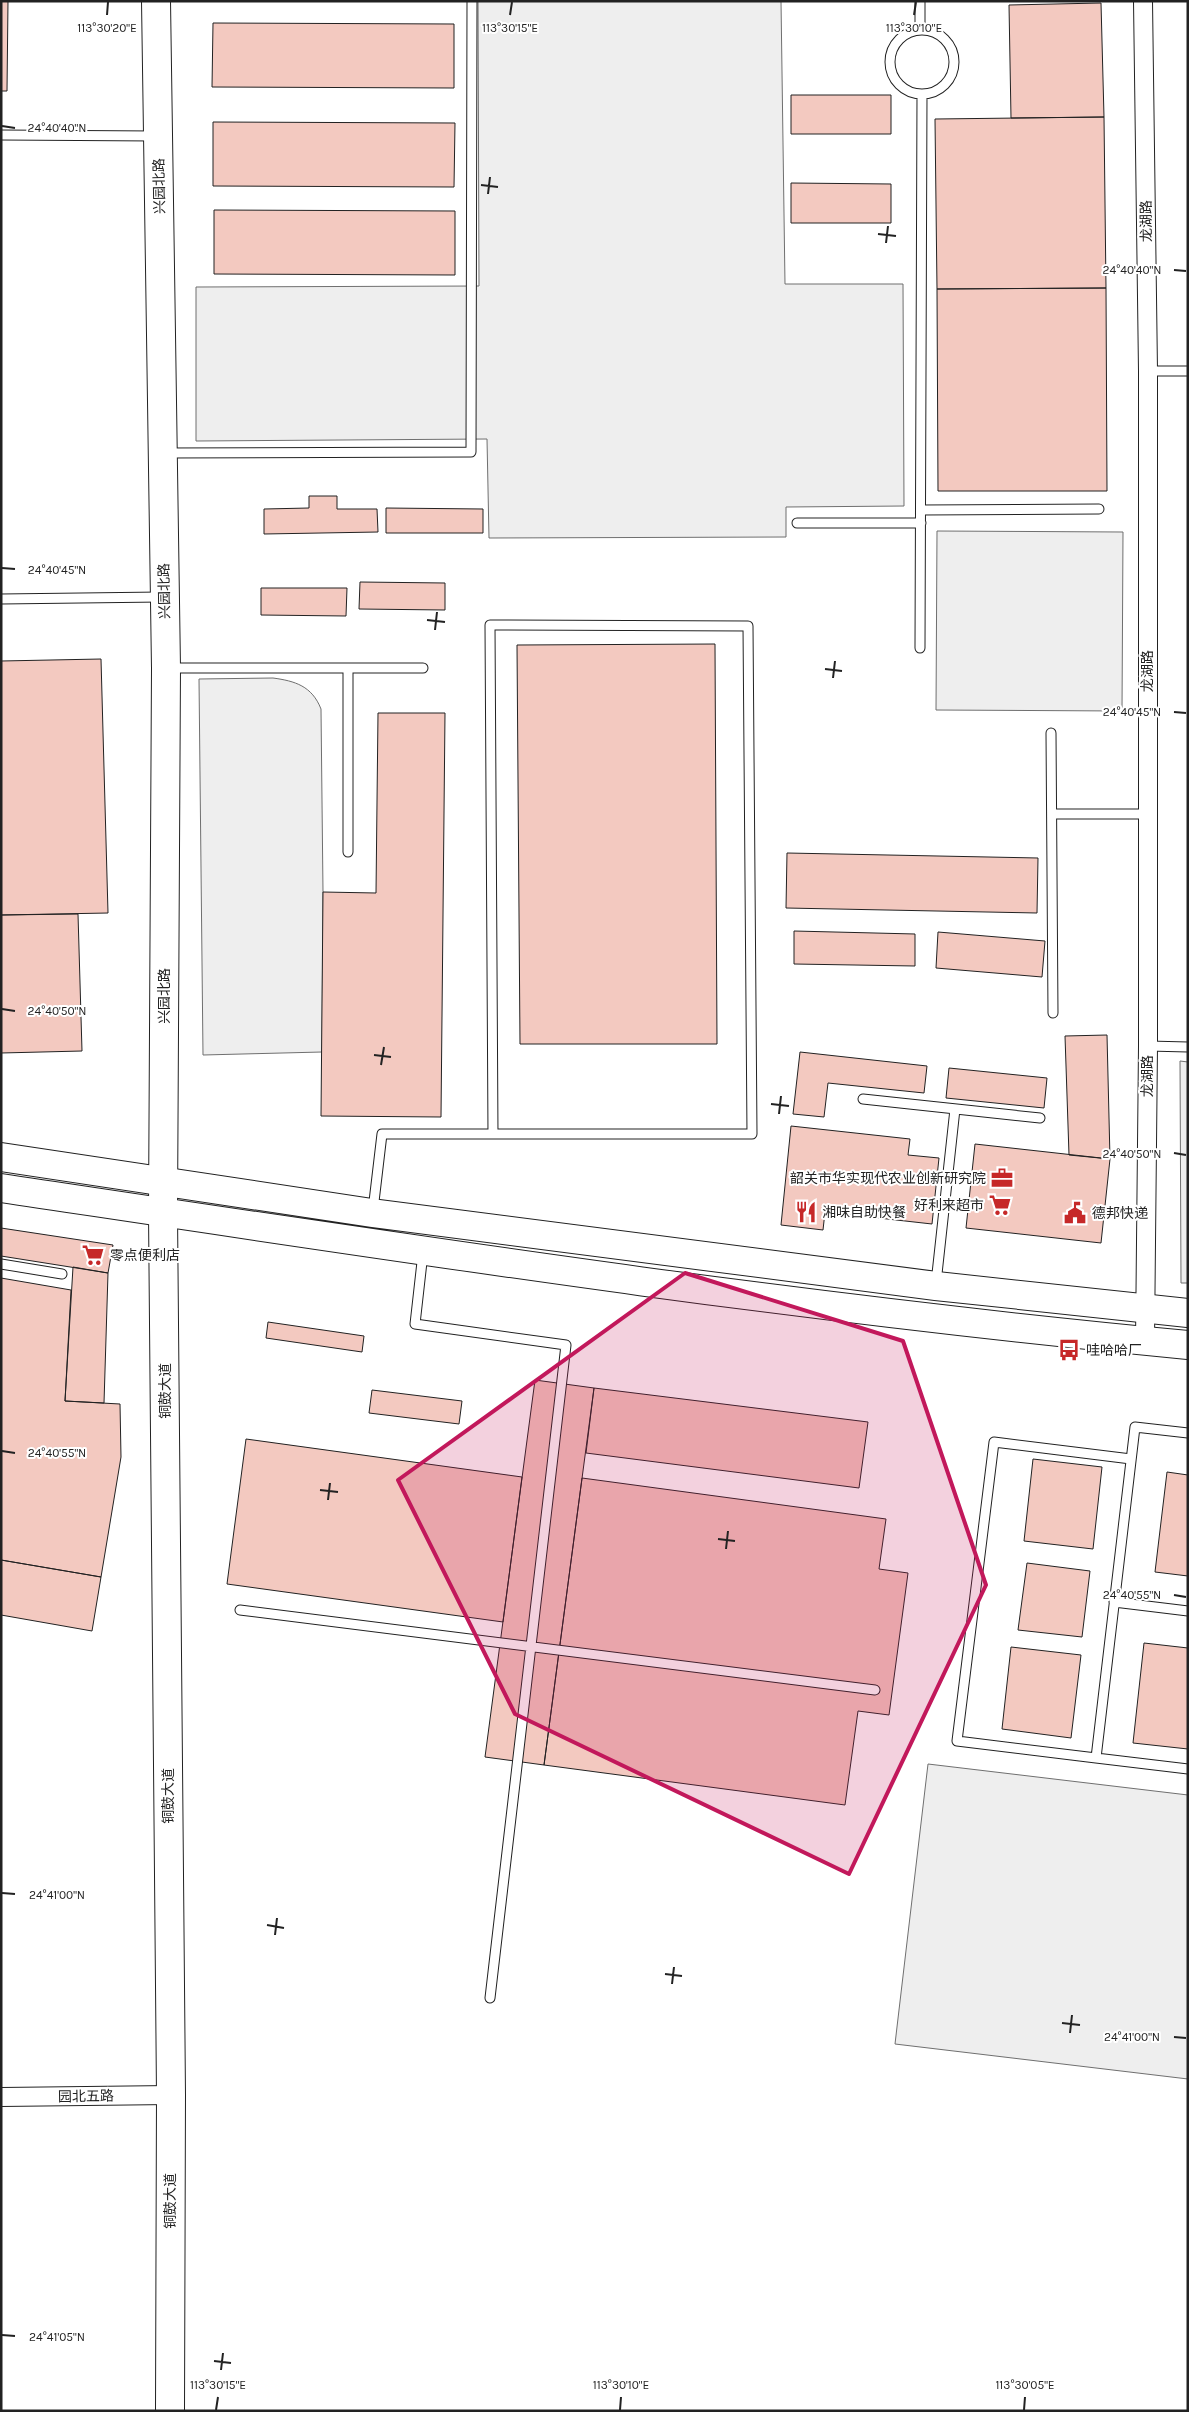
<svg xmlns="http://www.w3.org/2000/svg" width="1189" height="2412" font-family="Karla,'Noto Sans SC',sans-serif">
<style>
.green{fill:#eee;stroke:#6f6f6f}
.building{fill:#f3c9c0;stroke:#222}
.lines{fill:none;stroke-linecap:round;stroke-linejoin:round}
.lane-casing{stroke:#222;stroke-width:11}
.street-casing{stroke:#222;stroke-width:20}
.primary-casing{stroke:#222;stroke-width:30}
.highway-casing{stroke:#222;stroke-width:30}
.lane{stroke:#fff;stroke-width:9}
.street{stroke:#fff;stroke-width:18}
.primary{stroke:#fff;stroke-width:28}
.highway{stroke:#fff;stroke-width:28}
.marked{fill:#c2185b;fill-opacity:0.2;stroke:#c2185b;stroke-width:4;stroke-linejoin:round}
.ticks{fill:none;stroke:#222;stroke-width:2}
.labels{text-anchor:middle;stroke-width:4;stroke-linejoin:round;paint-order:stroke}
.street-label{font-size:14px;fill:#222;stroke:#fff}
.poi-label{font-size:14px;fill:#222;stroke:#fff;text-anchor:start}
.ticks-label{font-size:12px;text-anchor:middle;fill:#222;stroke:#fff;stroke-width:4;stroke-linejoin:round;paint-order:stroke}
</style>
<rect width="100%" height="100%" fill="#fff"/>
<path class="green" d="M478 1H781L785 284H903L904 506 786 507V537L489 538 487 439 196 441V287L479 286Z
M937 531 1123 532 1122 711 936 710Z
M273 678C295 681 312 686 321 709L323 892 322 1052 203 1055 199 679Z
M1180 1061 1188 1062V1283H1181Z
M928 1764 1188 1795V2079L895 2044Z"/>
<path class="building" d="M1 1H8L7 91H1Z
M1101 3 1104 117 1011 118 1009 5Z
M213 23 454 24V88L212 87Z
M791 95H891V134H791Z
M1104 117 1106 288 937 289 935 119Z
M213 122 455 123 454 187 213 186Z
M791 183 891 184V223H791Z
M214 210 455 211V275L214 274Z
M1106 288 1107 491H938L937 289Z
M309 496H337V509H377L378 532 264 534V509L309 508Z
M386 508 483 509V533H386Z
M360 582 445 583V610L359 609Z
M261 588H347L346 616 261 615Z
M715 644 717 1044H520L517 645Z
M101 659 108 913 1 915V661Z
M378 713H445L441 1117 321 1116 323 892 376 893Z
M787 853 1038 858 1037 913 786 908Z
M78 914 82 1051 1 1053V915Z
M794 931 915 934V966L794 964Z
M938 932 1045 941 1042 977 936 968Z
M1107 1035 1110 1159 1069 1155 1065 1036Z
M800 1052 927 1066 924 1093 828 1083 824 1117 793 1114Z
M949 1068 1047 1078 1044 1108 946 1098Z
M791 1126 910 1139 908 1155 939 1158 932 1224 825 1212 823 1230 781 1225Z
M975 1144 1110 1159 1101 1243 966 1228Z
M1 1228 113 1245 108 1273 1 1256Z
M73 1267 108 1273 104 1403 65 1401Z
M1 1278 71 1290 65 1401 120 1404 121 1457 101 1577 1 1560Z
M268 1322 364 1336 362 1352 266 1338Z
M535 1380 594 1388 544 1765 485 1757Z
M594 1388 868 1422 859 1488 586 1453Z
M372 1390 462 1401 459 1424 369 1413Z
M246 1439 522 1477 503 1622 227 1584Z
M1033 1459 1102 1467 1093 1549 1024 1541Z
M1167 1472 1188 1475V1576L1155 1572Z
M582 1478 886 1519 879 1569 908 1573 889 1715 858 1711 845 1805 544 1765Z
M1 1560 101 1577 92 1631 1 1615Z
M1027 1563 1090 1571 1082 1637 1018 1630Z
M1144 1643 1188 1648V1749L1133 1743Z
M1011 1647 1081 1655 1071 1738 1002 1729Z"/>
<g class="lines">
<g class="lane-casing">
<path id="lane" d="M920 30V1
M890 62a32 32 0 1 1 64 0a32 32 0 1 1-64 0Z
M1 135 155 136
M1148 371H1188
M165 453 471 452 472 1
M921 510 1099 509
M797 523H921
M1 599 161 597
M920 648 922 94
M168 668H423
M348 668V852
M1051 733 1053 1013
M1052 814H1147
M1148 1046 1188 1047
M863 1099 1040 1118
M373 1210 382 1134H752L748 626 490 625 493 1134
M423 1253 415 1324 566 1345 490 1998
M1 1264 62 1274
M936 1283 955 1109
M1188 1433 1135 1427 1096 1758 1188 1769
M1114 1602 1188 1611
M240 1610 875 1690
M1096 1758 957 1741 994 1442 1131 1459"/>
</g>
<g class="street-casing">
<path id="street" d="M1143 1 1148 371V1046L1145 1341
M1 2097 171 2095"/>
</g>
<g class="primary-casing">
<path id="primary" d="M156 1 166 668 163 1213 171 2095 170 2411"/>
</g>
<g class="highway-casing">
<path id="highway" d="M1 1157 372 1213 936 1286 1188 1313
M1 1188C396 1247 790 1308 1188 1345"/>
</g>
<use href="#lane" class="lane"/>
<use href="#street" class="street"/>
<use href="#primary" class="primary"/>
<use href="#highway" class="highway"/>
</g>
<path class="marked" d="M685 1273 903 1341 986 1585 849 1874 515 1714 398 1480Z"/>
<path class="ticks" d="M107 15 108 2M510 15 512 2M914 15 916 2M2 126 15 128M481 185 498 187M488 194 490 177M878 234 896 236M886 243 888 226M1174 270 1186 271M2 568 15 569M427 620 445 622M435 630 437 612M825 669 842 671M833 678 835 661M1174 712 1186 713M2 1009 15 1011M374 1055 391 1057M381 1065 384 1047M771 1104 789 1106M779 1114 781 1096M1174 1153 1186 1155M2 1451 15 1453M320 1490 338 1492M328 1500 330 1483M718 1539 735 1541M726 1549 728 1531M1174 1595 1186 1597M2 1893 15 1894M267 1925 284 1928M275 1935 277 1918M665 1974 682 1976M672 1984 674 1967M1062 2023 1080 2025M1070 2033 1072 2015M1174 2037 1186 2038M2 2335 15 2336M214 2361 231 2363M221 2370 223 2353M216 2410 218 2397M620 2410 621 2397M1024 2410 1025 2397"/>
<defs>
<g id="office-bare" transform="scale(1.725)"><path d="M-6-3h4V-5.5h4V-3h4V5H-6ZM-1-4.5V-3h2v-1.5ZM-6 0V1H6V0Z" fill="#c62828" stroke="#fff" stroke-width="2.5" paint-order="stroke"/></g>
<g id="supermarket-bare" transform="scale(1.725)"><path d="M-6-5.5h2.5l.6 2H6L4.5 2H-2.5L-4.4-4H-6ZM-1.5 3.2a1.3 1.3 0 1 0 .1 0ZM3 3.2a1.3 1.3 0 1 0 .1 0Z" fill="#c62828" stroke="#fff" stroke-width="2.5" paint-order="stroke"/></g>
<g id="restaurant-bare" transform="scale(1.725)"><path d="M-5-6h1v4h1v-4h1v4h1v-4h1v5L-1.5 .5V6h-2V.5L-5-1ZM5-6V6H3V1.5H1.5Q1.5-4 5-6Z" fill="#c62828" stroke="#fff" stroke-width="2.5" paint-order="stroke"/></g>
<g id="civic-bare" transform="scale(1.725)"><path d="M-.6-6.5H3V-4.5H.6V-3L4-1V1h2V6H-6V1h2V-1L-.6-3ZM-1.2 2.5V6h2.4V2.5Z" fill="#c62828" stroke="#fff" stroke-width="2.5" paint-order="stroke"/></g>
<g id="bus-bare" transform="scale(1.725)"><path d="M-5-6H5V4H4V6H2V4H-2V6H-4V4H-5ZM-3.5-4V0h7V-4ZM-3.5 1.2v1.5H-2V1.2ZM2 1.2v1.5H3.5V1.2Z" fill="#c62828" stroke="#fff" stroke-width="2.5" paint-order="stroke"/></g>
</defs>
<g fill-rule="evenodd">
<use href="#office-bare" x="1002" y="1178"/>
<use href="#supermarket-bare" x="1000" y="1205"/>
<use href="#restaurant-bare" x="806" y="1212"/>
<use href="#civic-bare" x="1075" y="1213"/>
<use href="#supermarket-bare" x="93" y="1255"/>
<use href="#bus-bare" x="1069" y="1350"/>
</g>
<g class="labels">
<g class="street-label">
<text transform="translate(159 186) rotate(-91)" y="5">兴园北路</text>
<text transform="translate(1146 221) rotate(-91)" y="5">龙湖路</text>
<text transform="translate(164 591) rotate(-91)" y="5">兴园北路</text>
<text transform="translate(1147 671) rotate(-90)" y="5">龙湖路</text>
<text transform="translate(164 996) rotate(-90)" y="5">兴园北路</text>
<text transform="translate(1147 1076) rotate(-90)" y="5">龙湖路</text>
<text transform="translate(165 1391) rotate(-90)" y="5">铜鼓大道</text>
<text transform="translate(168 1796) rotate(-90)" y="5">铜鼓大道</text>
<text transform="translate(86 2096) rotate(-1)" y="5">园北五路</text>
<text transform="translate(170 2201) rotate(-90)" y="5">铜鼓大道</text>
</g>
<g class="poi-label">
<text x="986" y="1183" text-anchor="end">韶关市华实现代农业创新研究院</text>
<text x="984" y="1210" text-anchor="end">好利来超市</text>
<text x="822" y="1217">湘味自助快餐</text>
<text x="1092" y="1218">德邦快递</text>
<text x="110" y="1260">零点便利店</text>
<text x="1086" y="1355">哇哈哈厂</text>
</g>
</g>
<g class="ticks-label">
<text x="107" y="32">113°30'20"E</text>
<text x="510" y="32">113°30'15"E</text>
<text x="914" y="32">113°30'10"E</text>
<text x="57" y="132">24°40'40"N</text>
<text x="1132" y="274">24°40'40"N</text>
<text x="57" y="574">24°40'45"N</text>
<text x="1132" y="716">24°40'45"N</text>
<text x="57" y="1015">24°40'50"N</text>
<text x="1132" y="1158">24°40'50"N</text>
<text x="57" y="1457">24°40'55"N</text>
<text x="1132" y="1599">24°40'55"N</text>
<text x="57" y="1899">24°41'00"N</text>
<text x="1132" y="2041">24°41'00"N</text>
<text x="57" y="2341">24°41'05"N</text>
<text x="218" y="2389">113°30'15"E</text>
<text x="621" y="2389">113°30'10"E</text>
<text x="1025" y="2389">113°30'05"E</text>
</g>
<rect width="1189" height="2412" fill="none" stroke="#222222" stroke-width="5"/>
</svg>
